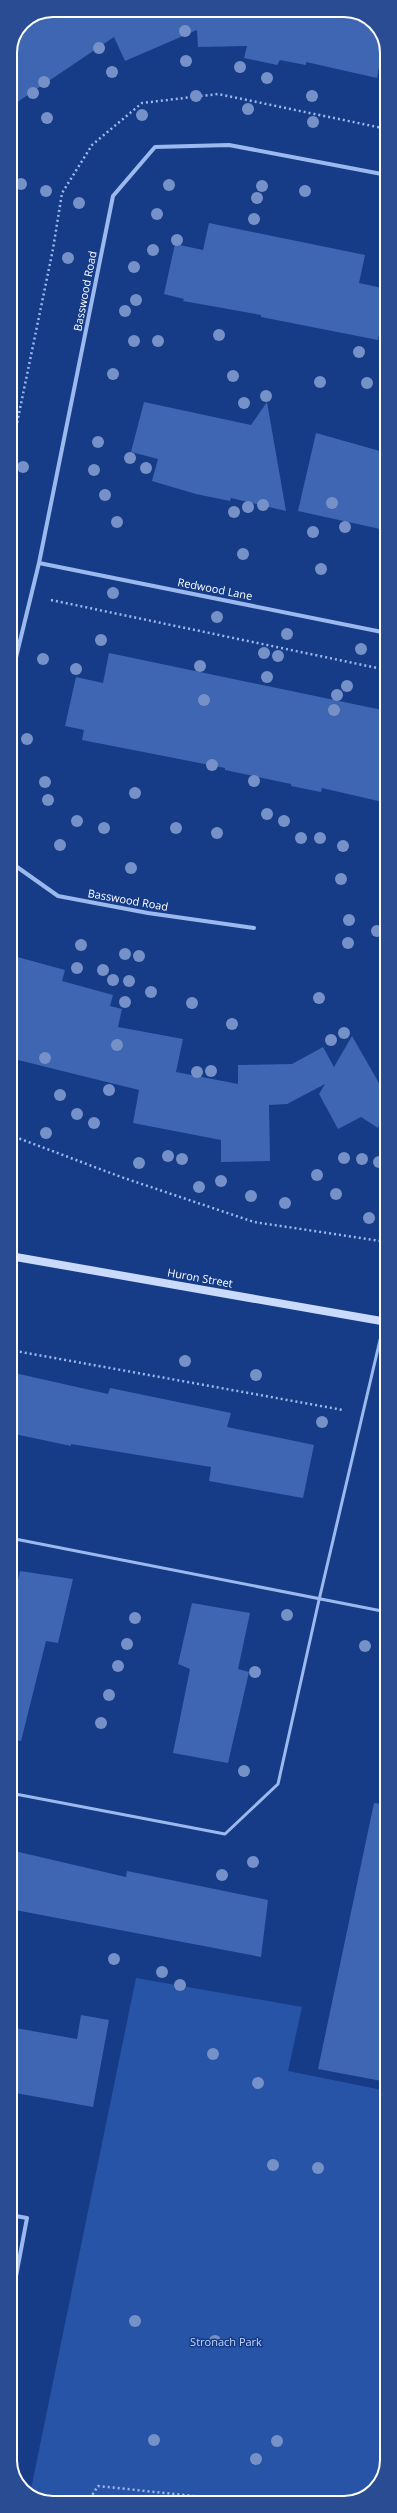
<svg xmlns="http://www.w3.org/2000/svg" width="397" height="2513" font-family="'Open Sans',sans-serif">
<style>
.green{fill:#2854a7}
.building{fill:#3e66b2}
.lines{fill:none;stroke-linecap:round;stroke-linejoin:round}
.path{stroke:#9cb9ee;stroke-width:2.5;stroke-dasharray:2 3;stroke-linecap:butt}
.service{stroke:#9cb9ee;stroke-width:3}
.minor{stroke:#9cb9ee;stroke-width:4}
.secondary{stroke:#cadafa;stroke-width:8}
.tree{fill:#7591c7}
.labels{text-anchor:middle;stroke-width:3;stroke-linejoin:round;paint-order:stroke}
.street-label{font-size:11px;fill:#fff;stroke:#163c88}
.park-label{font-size:11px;fill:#c2d6fa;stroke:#163c88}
.rim{fill:none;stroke:#fff;stroke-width:2}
</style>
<rect width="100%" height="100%" fill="#163c88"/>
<path class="green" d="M136 1978 302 2007 288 2071 387 2091V2460L376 2488 349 2503H48L30 2494Z"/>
<path class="building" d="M53 10H349L374 23 384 43 377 78 306 62V65L280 60 277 65 244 58 247 46 198 47 197 30 125 61 114 37 10 107V53L23 23Z
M209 223 365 255 359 283 387 289 378 340 261 317V315L183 301 184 299 164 294 175 244 203 250Z
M144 402 251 425 267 402 286 511 231 498 230 501 196 494 152 481 158 459 131 452Z
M316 433 387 453V500L380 529 298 511Z
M109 653 387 711V803L322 788 321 792 291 786V784L225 770V768L82 740 84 730 65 726 76 677 103 683Z
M10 955 65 970 62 981 113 995 110 1006 122 1009 118 1027 183 1039 176 1072 238 1084V1065L292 1064 323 1047 334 1067 352 1036 387 1097V1105L378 1128 361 1117 338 1129 319 1094 325 1084 287 1104 269 1105 270 1161 221 1162V1140L133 1123 139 1090 10 1058Z
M10 1372 108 1394 110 1388 231 1413 227 1427 314 1445 303 1498 209 1481 211 1467 71 1444V1446L10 1433Z
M20 1571 73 1579 58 1643 46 1641 21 1741 10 1739V1612Z
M192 1603 250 1613 238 1669 249 1672 228 1763 173 1753 190 1669 178 1664Z
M374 1803 387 1804V2082L318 2069Z
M10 1850 126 1877 127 1871 268 1900 261 1957 10 1909Z
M81 2015 109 2020 93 2107 10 2092V2027L77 2039Z"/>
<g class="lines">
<path class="path" d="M10 457 53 249 62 193 92 145 142 103 218 94 387 129
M51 600 387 670
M10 1135 121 1177 254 1222 387 1242
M10 1350 343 1410
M87 2503 98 2486 260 2503"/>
<path class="service" d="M10 1538 387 1612
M10 1793 225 1834 278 1784 319 1600 384 1323"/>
<path class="minor" d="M39 563 387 633
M10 682 39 563 113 196 155 147 229 145 387 175
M10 862 58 896 148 913 254 928
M10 2215 27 2218 10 2308"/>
<path class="secondary" d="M10 1256 387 1322"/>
</g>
<g class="tree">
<circle cx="185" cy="31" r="6"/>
<circle cx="99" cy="48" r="6"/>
<circle cx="186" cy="61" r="6"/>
<circle cx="240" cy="67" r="6"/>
<circle cx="112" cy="72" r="6"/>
<circle cx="267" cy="78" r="6"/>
<circle cx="44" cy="82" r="6"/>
<circle cx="33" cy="93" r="6"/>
<circle cx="196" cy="96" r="6"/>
<circle cx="312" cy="96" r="6"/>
<circle cx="248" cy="109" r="6"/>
<circle cx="142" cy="115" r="6"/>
<circle cx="47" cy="118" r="6"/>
<circle cx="313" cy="122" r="6"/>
<circle cx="21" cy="184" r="6"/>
<circle cx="169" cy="185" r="6"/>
<circle cx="262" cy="186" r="6"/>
<circle cx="46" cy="191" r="6"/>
<circle cx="305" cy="191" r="6"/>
<circle cx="257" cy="198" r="6"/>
<circle cx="79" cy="203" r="6"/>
<circle cx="157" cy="214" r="6"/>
<circle cx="254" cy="219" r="6"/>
<circle cx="177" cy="240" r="6"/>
<circle cx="153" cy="250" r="6"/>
<circle cx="68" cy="258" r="6"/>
<circle cx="134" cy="267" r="6"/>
<circle cx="136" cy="300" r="6"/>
<circle cx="125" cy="311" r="6"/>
<circle cx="219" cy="335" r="6"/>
<circle cx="134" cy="341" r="6"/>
<circle cx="158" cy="341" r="6"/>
<circle cx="359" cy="352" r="6"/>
<circle cx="113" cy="374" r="6"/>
<circle cx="233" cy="376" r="6"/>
<circle cx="320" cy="382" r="6"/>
<circle cx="367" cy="383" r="6"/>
<circle cx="266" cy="396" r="6"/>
<circle cx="244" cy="403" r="6"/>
<circle cx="98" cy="442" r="6"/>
<circle cx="130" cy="458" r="6"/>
<circle cx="23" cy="467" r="6"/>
<circle cx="146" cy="468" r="6"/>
<circle cx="94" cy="470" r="6"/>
<circle cx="105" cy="495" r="6"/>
<circle cx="332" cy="503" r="6"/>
<circle cx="263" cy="505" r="6"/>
<circle cx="248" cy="507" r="6"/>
<circle cx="234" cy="512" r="6"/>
<circle cx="117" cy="522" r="6"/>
<circle cx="345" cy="527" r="6"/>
<circle cx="313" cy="532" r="6"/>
<circle cx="243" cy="554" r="6"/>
<circle cx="321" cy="569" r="6"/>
<circle cx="113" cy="593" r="6"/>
<circle cx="217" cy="617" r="6"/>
<circle cx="287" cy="634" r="6"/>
<circle cx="101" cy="640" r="6"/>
<circle cx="361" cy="649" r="6"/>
<circle cx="264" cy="653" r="6"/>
<circle cx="278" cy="656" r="6"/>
<circle cx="43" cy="659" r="6"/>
<circle cx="200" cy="666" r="6"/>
<circle cx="76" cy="669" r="6"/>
<circle cx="267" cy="677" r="6"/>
<circle cx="347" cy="686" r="6"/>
<circle cx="337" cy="695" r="6"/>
<circle cx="204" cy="700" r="6"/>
<circle cx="334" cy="710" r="6"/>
<circle cx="27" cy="739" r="6"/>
<circle cx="212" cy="765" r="6"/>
<circle cx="254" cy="781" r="6"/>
<circle cx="45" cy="782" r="6"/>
<circle cx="135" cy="793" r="6"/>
<circle cx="48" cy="800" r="6"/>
<circle cx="267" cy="814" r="6"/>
<circle cx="77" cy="821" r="6"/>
<circle cx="284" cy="821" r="6"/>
<circle cx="104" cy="828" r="6"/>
<circle cx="176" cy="828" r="6"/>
<circle cx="217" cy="833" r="6"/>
<circle cx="301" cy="838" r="6"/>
<circle cx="320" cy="838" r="6"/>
<circle cx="60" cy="845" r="6"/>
<circle cx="343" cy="846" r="6"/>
<circle cx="131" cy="868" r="6"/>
<circle cx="341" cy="879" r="6"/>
<circle cx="349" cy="920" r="6"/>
<circle cx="377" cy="931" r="6"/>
<circle cx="348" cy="943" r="6"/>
<circle cx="81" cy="945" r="6"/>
<circle cx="125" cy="954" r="6"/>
<circle cx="139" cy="956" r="6"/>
<circle cx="77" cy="968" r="6"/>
<circle cx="103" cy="970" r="6"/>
<circle cx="113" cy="980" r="6"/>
<circle cx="129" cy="981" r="6"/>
<circle cx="151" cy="992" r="6"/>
<circle cx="319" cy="998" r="6"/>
<circle cx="125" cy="1002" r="6"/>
<circle cx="192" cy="1003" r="6"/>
<circle cx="232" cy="1024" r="6"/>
<circle cx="344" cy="1033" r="6"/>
<circle cx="331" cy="1040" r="6"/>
<circle cx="117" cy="1045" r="6"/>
<circle cx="45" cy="1058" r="6"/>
<circle cx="211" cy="1071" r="6"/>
<circle cx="197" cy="1072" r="6"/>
<circle cx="109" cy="1090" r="6"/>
<circle cx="60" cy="1095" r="6"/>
<circle cx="77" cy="1114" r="6"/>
<circle cx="94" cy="1123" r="6"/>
<circle cx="46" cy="1133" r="6"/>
<circle cx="168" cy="1156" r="6"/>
<circle cx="344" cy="1158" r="6"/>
<circle cx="182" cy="1159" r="6"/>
<circle cx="362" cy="1159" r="6"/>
<circle cx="379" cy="1162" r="6"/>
<circle cx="139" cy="1163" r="6"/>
<circle cx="317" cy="1175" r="6"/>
<circle cx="221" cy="1181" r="6"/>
<circle cx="199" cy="1187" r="6"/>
<circle cx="336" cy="1194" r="6"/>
<circle cx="251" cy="1196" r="6"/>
<circle cx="285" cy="1203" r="6"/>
<circle cx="369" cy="1218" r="6"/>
<circle cx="185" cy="1361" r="6"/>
<circle cx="256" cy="1375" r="6"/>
<circle cx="322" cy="1422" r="6"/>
<circle cx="287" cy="1615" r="6"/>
<circle cx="135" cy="1618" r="6"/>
<circle cx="127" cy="1644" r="6"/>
<circle cx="365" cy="1646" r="6"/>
<circle cx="118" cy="1666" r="6"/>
<circle cx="255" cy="1672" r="6"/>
<circle cx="109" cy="1695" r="6"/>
<circle cx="101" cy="1723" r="6"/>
<circle cx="244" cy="1771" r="6"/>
<circle cx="253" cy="1862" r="6"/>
<circle cx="222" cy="1875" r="6"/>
<circle cx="114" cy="1959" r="6"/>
<circle cx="162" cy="1972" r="6"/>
<circle cx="180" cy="1985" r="6"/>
<circle cx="213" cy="2054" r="6"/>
<circle cx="258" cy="2083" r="6"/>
<circle cx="273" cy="2165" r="6"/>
<circle cx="318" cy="2168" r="6"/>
<circle cx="135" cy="2321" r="6"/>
<circle cx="215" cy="2341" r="6"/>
<circle cx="154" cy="2440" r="6"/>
<circle cx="277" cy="2441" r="6"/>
<circle cx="256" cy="2459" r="6"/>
</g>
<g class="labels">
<g class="street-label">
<text transform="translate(85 291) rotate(-79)" y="4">Basswood Road</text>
<text transform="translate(215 589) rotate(11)" y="4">Redwood Lane</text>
<text transform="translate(128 900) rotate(10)" y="4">Basswood Road</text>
<text transform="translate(200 1278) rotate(10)" y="4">Huron Street</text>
</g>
<g class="park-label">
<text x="226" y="2346">Stronach Park</text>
</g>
</g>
<path d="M0 0H397V2513H0ZM53 17H344A36 36 0 0 1 380 53V2460A36 36 0 0 1 344 2496H53A36 36 0 0 1 17 2460V53A36 36 0 0 1 53 17Z" fill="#294c92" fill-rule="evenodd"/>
<path class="rim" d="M53 17H344A36 36 0 0 1 380 53V2460A36 36 0 0 1 344 2496H53A36 36 0 0 1 17 2460V53A36 36 0 0 1 53 17Z"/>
</svg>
